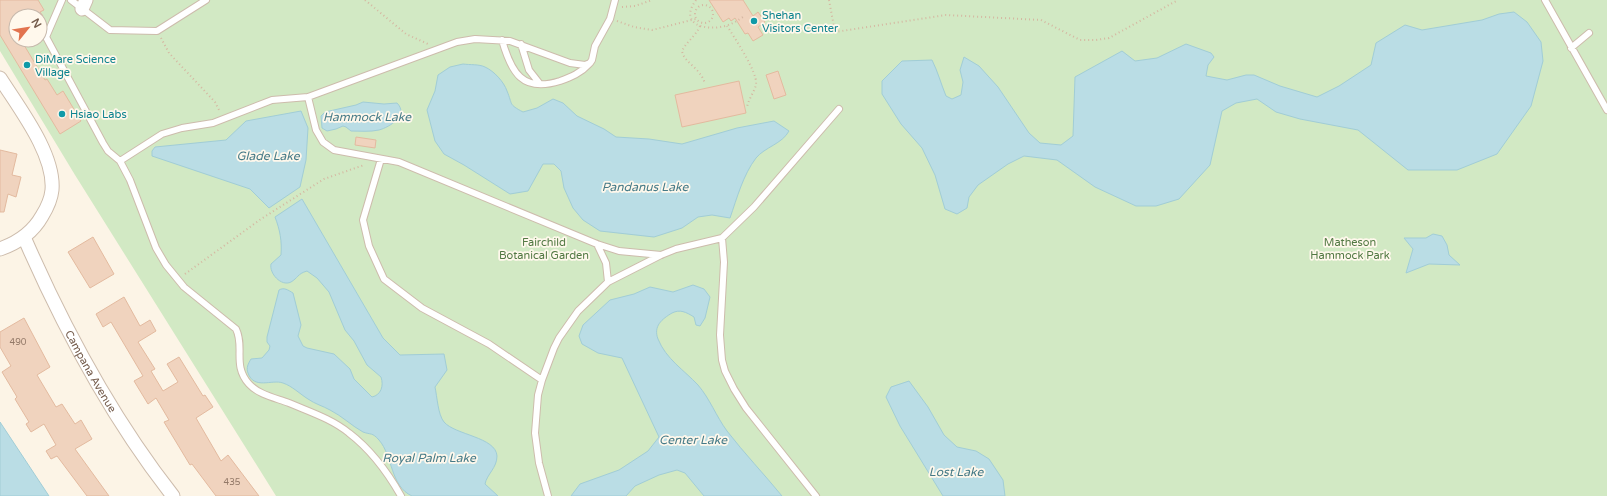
<svg xmlns="http://www.w3.org/2000/svg" width="1607" height="496" font-family="'Varela Round',sans-serif">
<style>
.green{fill:#d2e9c4;fill-rule:evenodd}
.water{fill:#badde5;stroke:#a1cdd6}
.building{fill:#f0d3be;stroke:#e3ba9f}
.lines{fill:none;stroke-linecap:round;stroke-linejoin:round}
.lane-casing{stroke:#cdbcac;stroke-width:8}
.street-casing{stroke:#cdbcac;stroke-width:15}
.path{stroke:#d5b7a1;stroke-width:2;stroke-dasharray:1 3;stroke-linecap:butt}
.lane{stroke:#fff;stroke-width:6}
.street{stroke:#fff;stroke-width:13}
.culture-dot{fill:#0f9aa8;stroke:#fff8ec;stroke-width:1.5}
.labels{text-anchor:middle;stroke-width:3.5;stroke-linejoin:round;paint-order:stroke}
.number-label{font-size:9px;fill:#937968}
.culture-label{font-size:11px;fill:#0d838f;stroke:#fff8ec;text-anchor:start}
.park-label{font-size:11px;fill:#527943;stroke:#fff8ec}
.street-label{font-size:11px;fill:#745b4b;stroke:#fff8ec}
.water-label{font-size:12px;font-style:italic;fill:#457a87;stroke:#fff8ec}
</style>
<rect width="100%" height="100%" fill="#fcf4e6"/>
<path class="green" d="M0 0H1607V496H276L75 175 0 51ZM16 16H40V40H16Z"/>
<path class="water" d="M1514 12 1527 22 1541 42 1543 61 1531 106 1497 154 1457 170H1408L1358 130 1300 119 1276 112 1257 99 1236 103 1222 111 1210 165 1179 199 1156 206H1136L1095 187 1057 160 1024 156 1008 164 978 185 969 197 967 208 957 214 945 209 935 175 922 148 901 124 882 94V81L902 61 932 60C938 72 941 84 946 96L952 99 961 95 963 82 960 70 964 57 979 66 998 87 1029 133 1040 143 1061 145 1073 136 1075 77 1122 51 1135 61 1157 58 1186 44 1211 53 1214 57 1208 65 1206 76 1227 80 1246 75H1254L1280 86 1317 97 1339 86 1371 65 1376 43 1405 25 1422 30 1482 20 1499 14Z
M463 64C470 65 479 64 485 67 494 71 504 82 507 91 513 105 508 104 523 112L537 108 553 99 563 103 577 116 604 129 616 137 649 139 682 144 737 128 774 121 789 131C782 144 765 147 756 158 743 175 737 198 730 218L712 215 698 217 682 228 654 237 600 231 583 220 573 208 564 188 561 171 554 164H543L528 191 510 194 464 165 444 154 435 141 427 110 435 91 438 75 450 67Z
M363 102 384 104 397 103C409 115 390 127 379 130 370 132 360 131 351 131L346 127 343 126 336 129 327 131 322 128 321 116 325 112 356 105Z
M301 111 308 128 306 160 300 187 269 208 250 189 152 156V151L155 147 226 140 246 121Z
M302 199 383 338 400 355 444 354 447 370 435 387C437 396 438 415 444 422 455 435 496 437 497 456 497 468 487 474 485 484L498 496H412C390 486 393 456 379 440 372 432 371 435 363 432 352 426 342 416 330 410 323 406 315 404 308 399 300 394 292 386 283 383 272 379 254 390 248 373 246 368 248 364 251 359L262 358 269 350 270 346 267 342V337L279 290C284 287 288 290 293 293L301 325 298 336 303 346 307 348 334 354 350 369 354 379 372 397C381 395 384 386 381 377L367 365 354 341 345 330 329 292 317 278 307 271C297 274 298 278 291 282 281 287 269 273 271 264L281 255C282 241 280 230 275 217Z
M1433 234 1442 236 1447 245 1449 255 1460 265 1429 264 1406 273 1413 249 1404 238H1426Z
M693 285 704 289 710 297 705 318 700 326 696 325 694 317C686 312 680 309 672 313 662 319 653 326 658 339 666 359 684 370 698 385 710 399 716 416 727 431 744 453 764 474 782 496H704L685 473 677 470 659 475 635 486 626 496H571L580 484 619 470 648 451 659 437 622 358 598 353 582 344 579 336 583 325 610 300 634 294 650 287 673 292Z
M909 381 928 407 944 435 957 447 976 451 989 459 1003 480 1005 496H943L900 426 886 397 891 387Z
M0 422 49 496H0Z"/>
<path class="building" d="M0 0H38L44 10 40 12 43 16H16V40H21L45 80 47 79 57 95 63 91 81 121 60 134 0 35Z
M709 0H743L753 16 758 12 765 22 758 27 763 35 753 41 748 33 745 34 735 18 731 21 729 18 723 22Z
M778 71 786 95 774 99 766 75Z
M739 81 746 113 682 127 675 95Z
M356 137 376 140 375 148 355 145Z
M0 150 17 154 12 175 21 177 16 197 8 194 4 212H0Z
M93 237 114 274 90 288 68 252Z
M124 297 140 326 150 320 156 331 138 342 155 369 151 371 163 391 178 382 167 364 179 357 203 396 205 395 213 407 196 418 221 461 228 455 259 496H216L192 464 190 465 164 422 169 420 156 398 148 404 134 381 143 376 111 322 103 327 96 314Z
M24 318 50 367 37 375 56 407 62 404 75 424 81 420 92 439 75 449 109 496H87L57 456 51 459 46 451 56 445 44 424 31 432 26 424 29 422 15 399 17 397 2 372 11 366 0 347V332Z"/>
<g class="lines">
<g class="lane-casing">
<path id="lane" d="M62 0 46 37 103 143 108 151 120 161 130 180 156 248 166 265 184 287 236 329C245 347 232 365 249 384 259 395 276 398 289 403 310 412 332 419 349 433 370 449 388 473 401 496
M71 0 110 30 157 31 206 0
M1545 0 1607 110
M502 40C511 72 522 93 560 81 571 77 581 73 589 64
M521 44 529 70 540 84
M1571 48 1589 33
M308 97 316 130 323 142 334 150 399 162 597 244 619 251 661 255
M381 159 363 220 369 246 384 279 422 308 489 344 542 380
M120 161 162 134 182 128 213 123 272 100 308 97 457 42 475 39 510 41 570 63 585 65 590 63 592 60 595 46 610 19 615 0
M722 238 724 262 720 335 722 360 725 371 734 389 746 408 816 496
M597 244 606 263 608 282
M548 496 539 463 535 433 538 395 542 380 554 348 559 338 578 311 608 282 661 255 676 249 722 238 754 207 839 109"/>
</g>
<g class="street-casing">
<g id="street">
<path d="M82 9 86 0"/>
<path d="M0 78C19 108 55 154 52 190 51 200 47 208 42 216 33 232 17 243 0 249"/>
<path id="s1" d="M24 237C64 329 111 417 173 496"/>
</g>
</g>
<path class="path" d="M365 0 406 34 428 44
M696 0C678 25 706 31 725 26 732 24 737 21 743 17
M829 0 835 32 946 15 1041 20 1080 40H1096L1109 38 1178 0
M695 14a9 9 0 1 1 18 0a9 9 0 1 1-18 0Z
M622 7 635 6 652 0
M617 21 634 27 652 30 696 19
M700 26C695 37 686 42 682 51 684 63 701 68 705 84
M727 26C733 35 758 73 756 84 755 91 749 98 747 107
M161 38 169 53 215 102 220 112
M185 274 261 219 324 179 364 165"/>
<use href="#lane" class="lane"/>
<use href="#street" class="street"/>
</g>
<g class="culture-dot">
<circle cx="754" cy="21" r="4"/>
<circle cx="27" cy="65" r="4"/>
<circle cx="62" cy="114" r="4"/>
</g>
<g class="labels">
<g class="number-label">
<text x="18" y="345">490</text>
<text x="232" y="485">435</text>
</g>
<g class="culture-label">
<text x="762" y="19">Shehan<tspan x="762" dy="13">Visitors Center</tspan></text>
<text x="35" y="63">DiMare Science<tspan x="35" dy="13">Village</tspan></text>
<text x="70" y="118">Hsiao Labs</text>
</g>
<g class="park-label">
<text x="544" y="246">Fairchild<tspan x="544" dy="13">Botanical Garden</tspan></text>
<text x="1350" y="246">Matheson<tspan x="1350" dy="13">Hammock Park</tspan></text>
</g>
<g class="street-label">
<text dy="4" stroke="none"><textPath href="#s1" startOffset="150">Campana Avenue</textPath></text>
</g>
<g class="water-label">
<text x="367" y="121">Hammock Lake</text>
<text x="268" y="160">Glade Lake</text>
<text x="645" y="191">Pandanus Lake</text>
<text x="693" y="444">Center Lake</text>
<text x="429" y="462">Royal Palm Lake</text>
<text x="956" y="476">Lost Lake</text>
</g>
</g>
<g transform="translate(28 28) rotate(60)"><circle r="19" fill="#fff8ec" stroke="#c7b9ac"/>
<path d="M0-3L7 15L0 10L-7 15Z" fill="#e2734e"/>
<text y="-6" font-size="11" font-weight="bold" text-anchor="middle" fill="#745b4b">N</text>
</g>
</svg>
